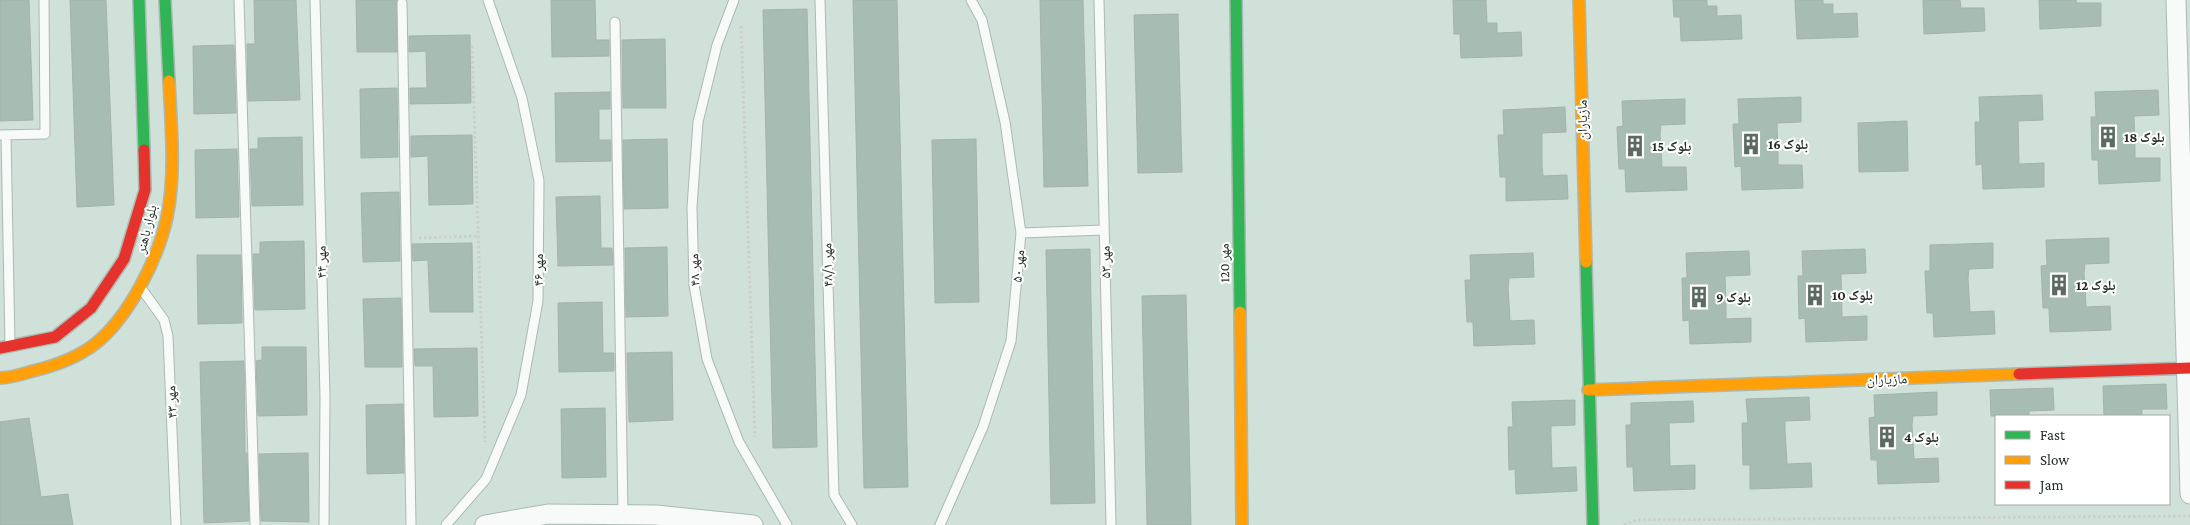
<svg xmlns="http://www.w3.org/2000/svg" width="2190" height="525" font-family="'Crimson Pro','Noto Naskh Arabic',serif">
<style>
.building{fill:#a7bdb3;stroke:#a5b2ab}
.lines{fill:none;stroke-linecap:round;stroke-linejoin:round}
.lane-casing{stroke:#abb9b2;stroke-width:11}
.street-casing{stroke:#abb9b2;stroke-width:21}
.fast-casing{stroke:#abb9b2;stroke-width:14}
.slow-casing{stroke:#abb9b2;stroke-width:14}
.jam-casing{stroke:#abb9b2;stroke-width:14}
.path{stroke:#cacfcd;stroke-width:3;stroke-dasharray:2.5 2.5;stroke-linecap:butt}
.lane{stroke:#f8faf9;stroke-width:9}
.street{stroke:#f8faf9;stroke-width:19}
.fast{stroke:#30b455;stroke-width:11}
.slow{stroke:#ff9f0a;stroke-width:11}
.jam{stroke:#e5322d;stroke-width:11}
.labels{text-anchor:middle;stroke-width:4;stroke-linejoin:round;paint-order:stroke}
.street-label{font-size:14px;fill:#1e2a24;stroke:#fff}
.poi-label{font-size:14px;font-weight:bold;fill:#1e2a24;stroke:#fff;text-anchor:start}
</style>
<rect width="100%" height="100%" fill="#d0e1d9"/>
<path class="building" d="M0 0H29L33 120 0 121Z
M70 0H106L114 205 77 207Z
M254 0H296L300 100 248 101 247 44H255Z
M356 0H397V52H357Z
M551 0H595L596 40H609V56L552 57Z
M853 0H897L908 487 864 488Z
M1040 0H1083L1088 186 1044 187Z
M1453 0H1486L1487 23H1497V33L1521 32 1522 56 1461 58 1460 34H1454Z
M1673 0H1707V6H1717V16L1741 15 1742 39 1681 41 1680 17H1674Z
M1795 0H1823V4H1833V14L1857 13 1858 37 1797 39Z
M1923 0H1960L1961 8H1984L1985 31 1924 34Z
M2039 0H2076L2077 3H2101V26L2040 29Z
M807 9 817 447 773 448 763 10Z
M1178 14 1182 172 1138 173 1134 15Z
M470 35 471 103 410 104V88H427L426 51 409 52V36Z
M665 39 666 108H623L622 40Z
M234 45 236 113 194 114 193 46Z
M397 88 398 157 361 158 360 89Z
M2158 90 2159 115 2134 116 2135 149V158H2160V181L2099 184 2098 160H2092L2091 117H2096L2095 92Z
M610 92V109H599V140H611V161L556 162 555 93Z
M2042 95 2043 120 2018 121 2019 164 2044 163V187L1983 189 1982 164 1976 165 1975 122H1980L1979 97Z
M1801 97V122L1777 123 1778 155V165H1802L1803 188 1742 190 1741 166 1735 167 1733 124H1739L1738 99Z
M1685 99V124L1661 125 1660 134 1662 167H1686L1687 190 1626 192 1625 169H1619L1617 127 1623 126 1622 101Z
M1565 107 1566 132 1542 133V166L1543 176 1567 175 1568 199 1506 201V177H1500L1498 135H1504L1503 110Z
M1907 121 1908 171 1859 172 1858 123Z
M472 135 473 204 429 205 428 156 411 157V136Z
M302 137 303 205 252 206 250 149H258V138Z
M667 139 668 208 624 209 623 140Z
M976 139 979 302 935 303 932 140Z
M237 149 239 217 196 218 195 150Z
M399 192 400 261 363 262 361 193Z
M600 196 601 248H612L613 265 558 266 556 197Z
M2109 238V263L2085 264 2084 273 2086 307 2110 306 2111 330 2050 332 2049 308H2043L2041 266 2047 265 2046 240Z
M304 241 305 309 255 310 253 254H260V242Z
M472 243 473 312H430L428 260 413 261 412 244Z
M1993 243V268L1969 269 1968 278 1970 312 1994 311 1995 334 1934 337 1933 313H1927L1925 271H1930V245Z
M667 247 668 316 626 317 625 248Z
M1090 249 1095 503 1051 504 1046 250Z
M1865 249 1866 273 1841 274 1842 317 1867 316V340L1806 342 1805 318 1799 319 1798 276H1803L1802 251Z
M1749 251 1750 275 1725 276 1726 309V319L1751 318V342L1690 344 1689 320 1683 321 1682 278H1687L1686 253Z
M1533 253 1534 277 1509 278 1508 287 1510 321 1534 320 1535 344 1474 346 1473 322H1467L1465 280H1471L1470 255Z
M197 255H241L242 323 198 324Z
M1186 295 1191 525H1147L1142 296Z
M401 298 402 367H365L363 299Z
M602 302 603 353H614V371L559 372 558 303Z
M262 347H306L307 415 258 416 256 361 262 360Z
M477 348 478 416 434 417 433 366H415L414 349Z
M672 352 673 420 629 422 627 353Z
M244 361 245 453H247L249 521 204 523 200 362Z
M2166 384 2167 409H2142V416H2104L2103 386Z
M2053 388 2054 410 2029 411V416H1991L1990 390Z
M1937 392V415L1913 416 1912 425 1914 459 1938 458 1939 482 1878 484 1877 460H1871L1869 418 1875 417 1874 395Z
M1809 397 1810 420 1785 421V430L1787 464 1811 463 1812 487 1750 489V465H1743L1742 423H1748L1746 399Z
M1575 400V425L1551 426V435L1552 468 1576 467 1577 491 1516 494 1515 469 1509 470 1508 427H1513L1512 402Z
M1693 401 1694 422 1669 423 1670 466 1695 465V489L1634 491 1633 467H1627L1626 425H1631V403Z
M403 404 404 473 367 474 366 405Z
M605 408 606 477 562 478 561 409Z
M29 418 41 497 68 494 73 525H0V422Z
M308 453 309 522 261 521 259 454Z"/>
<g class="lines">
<g class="lane-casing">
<path id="lane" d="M239 0 255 525
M315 0 325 397 324 525
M734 0 717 45 698 122 692 207 694 285 707 359 739 442 787 525
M820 0 834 495 852 525
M1099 0 1111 525
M402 3 411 525
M615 22 623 515
M0 135 45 134 44 0
M6 135 10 345
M1021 233 1104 230
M141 288 164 320 168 336 176 525
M446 525 486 479 521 395 538 301 539 181 522 98 488 0
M940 525 983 427 1011 341 1021 233 1005 122 982 20 971 0"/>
</g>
<g class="street-casing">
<path id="street" d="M2176 0 2190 494
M485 525 548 514 656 515 753 525"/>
</g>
<g class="fast-casing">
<path id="fast" d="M139 0 144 150
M165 0 169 81
M1236 0 1240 312
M1586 262 1593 525"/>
</g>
<g class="slow-casing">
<path id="slow" d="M1579 0 1586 262
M1240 312 1242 525
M0 378C11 378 22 374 33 371 54 366 78 357 95 344 129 317 158 259 167 217 176 174 171 125 169 81
M1588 390 2019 374"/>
</g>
<g class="jam-casing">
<path id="jam" d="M0 348 55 337 91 308 124 259 145 190 144 150
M2019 374 2190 368"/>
</g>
<path class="path" d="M741 26 755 437
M472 46 485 442
M419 238 478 236
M1624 525 1637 520 2190 516"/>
<use href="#lane" class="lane"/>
<use href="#street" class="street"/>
<use href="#fast" class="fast"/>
<use href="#slow" class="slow"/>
<use href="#jam" class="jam"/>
</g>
<defs>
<g id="building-bare" transform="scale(1.725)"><path d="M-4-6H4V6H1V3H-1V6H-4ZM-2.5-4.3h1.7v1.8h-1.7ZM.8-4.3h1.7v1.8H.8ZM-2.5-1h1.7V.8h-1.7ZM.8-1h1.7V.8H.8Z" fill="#5c6a63" stroke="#fff" stroke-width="2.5" paint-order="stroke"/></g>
</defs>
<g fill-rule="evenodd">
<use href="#building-bare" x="2108" y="137"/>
<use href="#building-bare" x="1751" y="144"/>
<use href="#building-bare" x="1635" y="146"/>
<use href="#building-bare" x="2059" y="285"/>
<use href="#building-bare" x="1815" y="295"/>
<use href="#building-bare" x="1699" y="297"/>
<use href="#building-bare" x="1887" y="437"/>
</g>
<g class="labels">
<g class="street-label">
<text transform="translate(1582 120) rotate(-91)" y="5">مازیاران</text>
<text transform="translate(146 229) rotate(-76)" y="5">بلوار باهنر</text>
<text transform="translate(321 262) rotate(-91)" y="5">مهر ۴۴</text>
<text transform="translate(1105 262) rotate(-91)" y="5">مهر ۵۳</text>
<text transform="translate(1224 263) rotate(-91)" y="5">مهر 120</text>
<text transform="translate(827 265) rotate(-92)" y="5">مهر ۴۸/۱</text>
<text transform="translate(1018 266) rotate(-85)" y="5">مهر ۵۰</text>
<text transform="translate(538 270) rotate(-90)" y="5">مهر ۴۶</text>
<text transform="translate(694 270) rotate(-93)" y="5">مهر ۴۸</text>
<text transform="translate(1887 379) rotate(-2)" y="5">مازیاران</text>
<text transform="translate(171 402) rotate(-93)" y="5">مهر ۴۳</text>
</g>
<g class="poi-label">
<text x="2124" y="142">بلوک 18</text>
<text x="1768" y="149">بلوک 16</text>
<text x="1652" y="151">بلوک 15</text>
<text x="2076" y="290">بلوک 12</text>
<text x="1832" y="300">بلوک 10</text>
<text x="1716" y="302">بلوک 9</text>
<text x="1904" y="442">بلوک 4</text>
</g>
</g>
<rect x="1995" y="415" width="175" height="90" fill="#ffffff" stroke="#a5aaa7"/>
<rect x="2005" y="431" width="25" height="8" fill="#30b455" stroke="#a5aaa7"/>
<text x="2040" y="440" font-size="15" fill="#1e2a24">Fast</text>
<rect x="2005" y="456" width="25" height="8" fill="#ff9f0a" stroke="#a5aaa7"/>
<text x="2040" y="465" font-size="15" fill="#1e2a24">Slow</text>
<rect x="2005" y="481" width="25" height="8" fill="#e5322d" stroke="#a5aaa7"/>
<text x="2040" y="490" font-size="15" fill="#1e2a24">Jam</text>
</svg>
